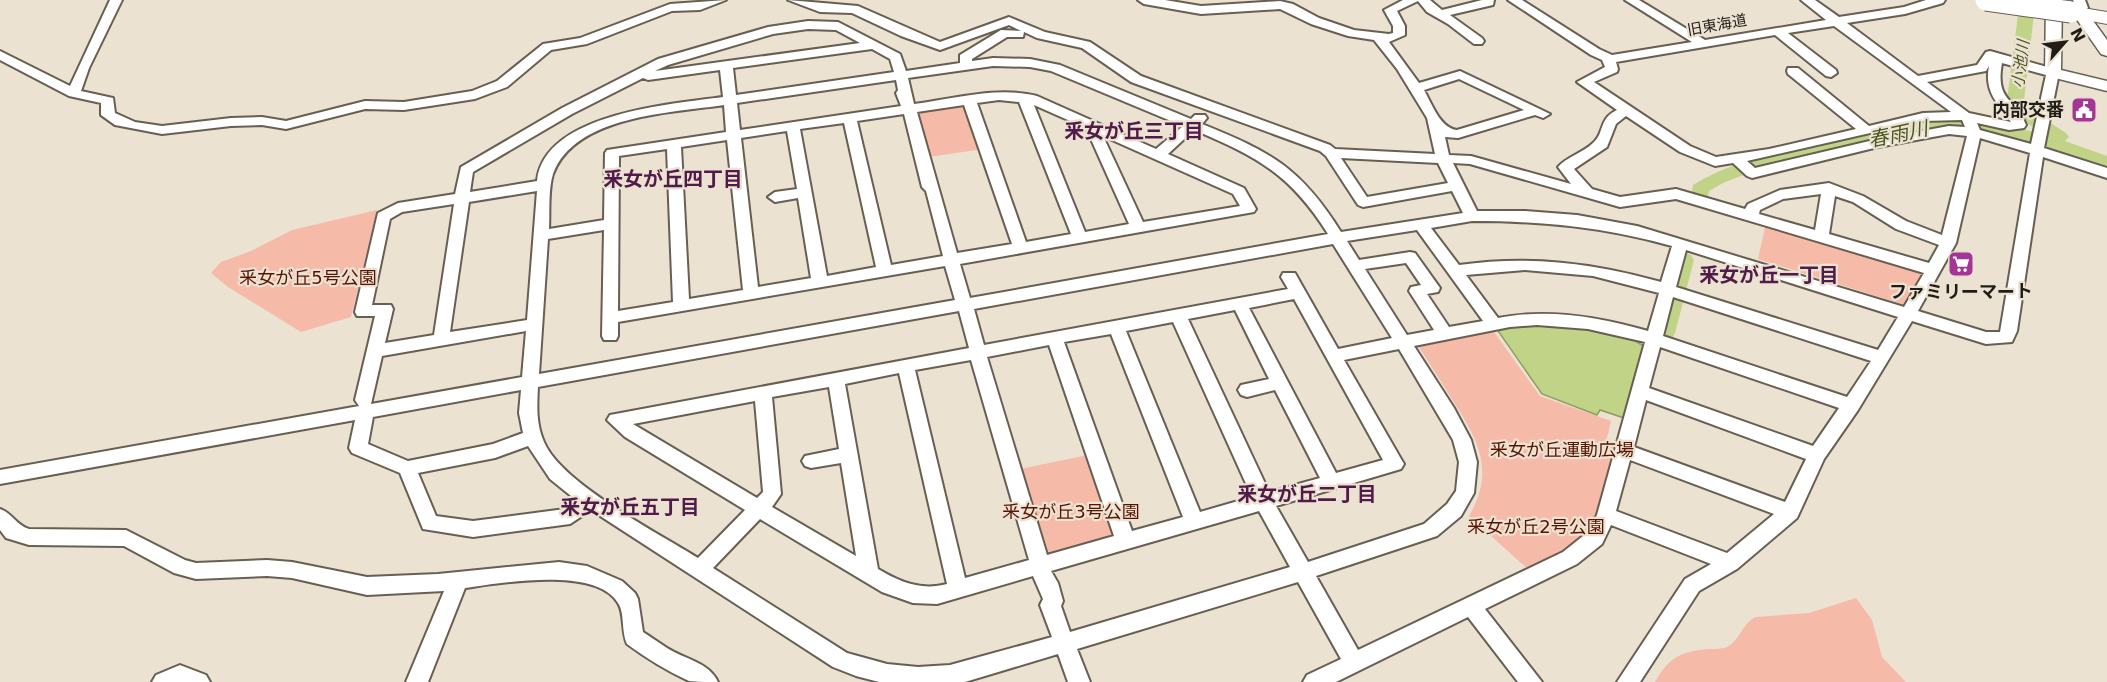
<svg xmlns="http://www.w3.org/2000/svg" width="2107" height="682" font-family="'DejaVu Sans','Noto Sans JP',sans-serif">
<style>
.green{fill:#f6baa9}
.water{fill:#c0d387;stroke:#909c65;stroke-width:1.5}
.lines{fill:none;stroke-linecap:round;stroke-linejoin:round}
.river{fill:#c0d387;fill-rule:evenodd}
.minor-casing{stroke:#675f51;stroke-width:4}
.major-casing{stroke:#675f51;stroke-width:3}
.highway-casing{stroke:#675f51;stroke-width:2}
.minor{fill:#fff;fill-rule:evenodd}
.major{fill:#fff;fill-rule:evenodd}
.highway{fill:#fff;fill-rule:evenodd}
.highway-bridge-casing{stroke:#675f51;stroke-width:23;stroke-linecap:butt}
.highway-bridge{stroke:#fff;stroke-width:21}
.labels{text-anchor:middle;stroke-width:4.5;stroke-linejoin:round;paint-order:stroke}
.far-street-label{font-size:15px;fill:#201d17;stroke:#ece2d2}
.far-water-label{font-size:16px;font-style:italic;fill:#4a5620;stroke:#ece2d2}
.poi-label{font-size:18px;font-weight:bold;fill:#201d17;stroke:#ece2d2;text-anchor:end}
.park-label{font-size:18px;fill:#581300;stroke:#ece2d2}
.neighbourhood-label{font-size:20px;font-weight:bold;fill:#501b49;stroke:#ece2d2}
.water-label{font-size:20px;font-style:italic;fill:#4a5620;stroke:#ece2d2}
</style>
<rect width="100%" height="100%" fill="#ece2d2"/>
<path class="green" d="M963 103 967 105 983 149 929 157 916 112 919 110Z
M377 210 351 317 301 332 228 287 211 273 221 262 251 251 292 230Z
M1766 223 1924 272 1908 303 1902 304 1758 259Z
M1492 329 1540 396 1611 421 1606 442 1615 446C1607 482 1605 526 1573 549 1560 558 1544 564 1530 571L1469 516C1495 471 1479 441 1453 401 1442 383 1430 364 1418 346L1419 343Z
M1088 455 1117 533 1113 541 1052 557 1046 555 1020 469Z
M1856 598 1872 620 1882 657 1906 682H1655C1668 658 1682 651 1708 649 1714 649 1722 649 1727 647 1741 639 1742 624 1755 617L1809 613Z"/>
<path class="water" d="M1555 323 1637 337V342L1645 347 1624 418 1600 410 1597 415 1542 394 1496 328Z"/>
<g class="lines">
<path class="river" d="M2003 0H2020L2034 14 2024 100 2034 112 2066 133 2069 137 2065 141 2107 156V168C2050 153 1999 126 1937 130L1761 168 1723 183 1709 191 1707 200H1693L1691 196 1693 185C1743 154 1800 150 1856 137 1887 130 1918 120 1951 119 1983 118 2015 127 2046 135L2022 120 2007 100 2018 15Z
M1684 253 1691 255 1694 260 1675 333 1672 338 1661 342 1654 339 1651 334 1656 328 1674 260 1677 255Z"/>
<g class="minor-casing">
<path id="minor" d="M110 0H122L89 68 81 91 113 98 115 113 135 122 162 126 231 118 262 117 286 121 365 101 404 102 472 91 497 81 543 44 580 38 670 4 726 0 700 10 672 11 587 44 551 50 507 87 475 99 404 110 365 109 286 129 262 125 231 126 162 134 115 125 101 115V103L69 96 0 60V51L70 86Z
M788 0 858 6 940 42 1009 17 1045 32 1090 42 1141 76 1330 145 1335 149 1435 154 1427 118 1397 69 1374 40 1348 36 1311 24 1280 9 1201 14 1144 4 1138 0H1165L1201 6 1280 1 1293 4 1319 18 1354 30 1389 34 1393 33V26L1384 10 1403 0H1430L1442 10 1482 0H1494L1493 5 1450 15 1482 38 1484 41 1482 44H1474L1448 24 1427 12 1418 1 1397 11 1405 26V35L1389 42 1419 83 1460 71 1550 114 1543 118 1535 115 1458 138 1445 137 1449 155 1471 156 1571 184 1558 167C1566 157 1583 153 1593 143 1605 133 1598 119 1617 110L1577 82 1605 67 1602 60 1591 55 1508 0H1522L1599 49 1612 55 1692 42 1625 0H1639L1705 40 1826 20 1801 0H1815L1839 17 1904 7 1926 0H1945L1943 3 1905 14 1847 23 1918 76 1977 65 1986 52 1990 51 2058 70 2059 73 2044 148 2107 168V178L2043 157 2017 331 2012 342 1986 344 1912 321 1858 410 1824 459 1797 518 1737 569 1699 591 1640 682H1617L1685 579 1711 564 1611 525 1602 544 1577 564 1485 609 1542 682H1518L1468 617 1336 682H1303L1307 675 1341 659 1298 582 1077 649 1090 682H1068L1058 654 965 682H879L856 676 833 667 591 510 570 524 473 537 423 529 400 473 352 453 349 448 355 420 0 484V470L359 406 355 400 375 316H357L355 312 378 213 398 203 455 194 461 167 562 108 658 59 768 27 808 21 838 22 900 54 906 71 960 63V55L1001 30 1021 31 1009 25 940 50 901 36 852 13 820 12ZM1834 26 1951 112 1923 113 1869 126 1798 68H1788L1787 71 1788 74 1856 129 1769 149 1716 157 1690 146 1594 82 1617 72 1618 69 1616 62 1775 35 1826 76 1831 77 1837 73 1836 70 1788 33ZM808 29 836 30 860 43 655 71 668 65 773 34ZM1024 32 1037 38 1082 48 1131 82 1320 151 1326 156 1358 205 1363 207 1452 191 1463 213 1341 232C1300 167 1271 152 1202 124L1207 118 1205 115H1195L1191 119 1060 65 1030 59 993 58 972 61V59L1007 37H1023ZM872 49 890 59 894 72 736 95 733 68ZM2002 63 2046 75 2031 144 1980 130 1977 123 2009 130 2024 128 2026 125C2015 97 1995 102 2002 63ZM993 66 1030 67 1051 71 1183 126 1156 149 1037 96C998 86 954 99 914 104L908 78ZM1989 66C1984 91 1997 103 2011 122L1969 113 1927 82 1986 71ZM720 70 723 97C672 104 544 113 537 181L470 192 473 172 572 114 643 78 648 80ZM1459 79 1524 110 1457 130C1440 128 1432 104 1424 90ZM896 80 898 90 896 93 901 106 740 130 737 103ZM999 100 1019 102 1071 234 1026 242 977 103ZM724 105 726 132 607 150 605 153 604 220 549 229C550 212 548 190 553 174 575 115 672 113 724 105ZM964 105 1012 244 957 253 917 112ZM1034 105 1086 128 1129 224 1085 232ZM904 114 922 187 926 191 943 256 891 265 857 121ZM1626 116 1680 152 1715 166 1733 163 1747 176 1752 178 1878 147 1949 134 1967 136 1942 235 1906 221 1863 196 1829 183 1780 190 1748 204 1745 209 1676 189 1620 197 1592 189 1574 169 1607 147 1616 124ZM1962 120 1965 127 1949 126 1878 139 1755 168 1747 161 1923 121ZM844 123 876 267 827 276 800 129ZM1194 130C1258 157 1290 174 1328 234L970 298 960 264 1254 212 1256 209 1244 188 1168 154ZM787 131 797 189 775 192 768 197 775 202 798 198 811 278 758 287 741 138ZM1103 136 1233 194 1240 206 1143 222ZM1980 138 2030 153 2000 332H1986L1918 311 1956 243ZM727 140 743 290 689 299 681 147ZM667 149 673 302 618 311 619 156ZM1341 158 1438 163 1448 183 1367 197ZM1453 163 1470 164 1620 207 1676 199 1924 273 1904 307 1637 226 1577 215 1525 211H1477ZM537 191 527 320 450 332 469 202ZM1821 194 1815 230 1759 214 1760 210 1783 199ZM1835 196 1853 202 1896 229 1939 245 1929 263 1829 234ZM454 204 434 335 385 343 393 309 391 305H372L390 219 402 212ZM1472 221C1542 221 1604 227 1672 246L1661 282C1594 263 1529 255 1459 265L1431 228ZM604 230 602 336 604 340H616L618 336V322L945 266 955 300 539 374 548 239ZM1417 230 1483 321 1449 327 1427 294 1438 292 1440 288 1415 253 1410 252 1359 260 1347 241ZM1333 244 1392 338 1338 349 1295 273H1283L1281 277 1288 289 984 345 974 309ZM1686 250 1898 317 1878 350 1676 287ZM1406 263 1421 285 1411 287 1409 291 1434 330 1407 335 1365 269ZM1525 270 1593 276 1659 293 1648 331C1600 317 1548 308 1498 318L1466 275ZM1673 297 1871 361 1847 397 1663 336ZM1294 299 1383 460 1336 473 1249 308ZM1235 310 1269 379 1241 385 1238 390 1241 395 1247 397 1275 390 1320 478 1269 492 1188 319ZM959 311 969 348 610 415 607 420 625 437 745 510 698 558C658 533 561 483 544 442 536 424 537 406 538 387ZM1173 322 1252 497 1200 512 1126 331ZM1537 325 1588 329 1645 342 1597 515 1588 532 1563 552 1358 650 1316 576 1437 536 1461 516 1474 493 1477 462 1471 440 1454 408 1414 346 1510 327ZM526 331 522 377 371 404 382 356ZM1111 334 1183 517 1132 531 1064 342ZM1049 345 1114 536 1047 555 987 357ZM1660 347 1839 408 1813 446 1649 388ZM1399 349 1453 440 1459 462 1456 491 1447 504 1424 524 1308 562 1276 506 1401 469 1404 464 1401 459 1344 360ZM971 360 1029 560 965 578 915 370ZM899 373 947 584C921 591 900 582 878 569L845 384ZM829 387 839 449 805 456 802 461 805 466 811 468 841 463 856 556 772 507 781 494 772 397ZM521 390 519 413 523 433 493 444 408 461 368 444 373 417ZM1646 400 1806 459 1785 502 1634 447ZM755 401 763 492 757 498 633 424ZM528 446 550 479 576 500 565 509 473 521 436 516 418 473 495 458ZM1630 460 1774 514 1727 553 1616 511ZM1259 511 1290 567 1070 632 1061 606 1063 601 1058 583 1051 571ZM760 519 882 592 913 603 937 604 1033 576 1043 599 1040 605 1052 637 950 665 918 667 887 664 847 653 713 568Z
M2073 0H2085L2088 8 2082 12 2078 11Z
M0 509C12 513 16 525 29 529L126 530 185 560 196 563 267 560 292 562 367 577 438 574 559 562 587 566 622 581 635 593 638 599 643 632C651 637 659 643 667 648 684 659 709 662 718 682 709 682 696 682 689 681 667 671 646 658 627 644 621 631 625 613 618 603 596 566 500 583 465 588L428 682H406L444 591 367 595 292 578 267 576 196 579 174 573 124 546 29 545 6 538 0 530Z
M180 665 206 675 210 682H152L156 675Z"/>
</g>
<g class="major-casing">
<path id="major" d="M2046 0H2062L2061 70 2107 81V91L2047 76 2045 73Z
M2081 9 2086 11 2107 40V56L2101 54 2073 14Z"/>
</g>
<g class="highway-casing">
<path id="highway" d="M2071 6 2107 12V24L2064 16 2062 12 2064 8Z"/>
</g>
<use href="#minor" class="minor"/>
<use href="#major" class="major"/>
<use href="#highway" class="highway"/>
<g class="highway-bridge-casing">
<path id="highway-bridge" d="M1986 0 2071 12"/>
</g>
<use href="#highway-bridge" class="highway-bridge"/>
</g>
<defs>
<g id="civic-square" transform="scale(1.35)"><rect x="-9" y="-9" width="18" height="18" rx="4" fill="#a33594" stroke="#ece2d2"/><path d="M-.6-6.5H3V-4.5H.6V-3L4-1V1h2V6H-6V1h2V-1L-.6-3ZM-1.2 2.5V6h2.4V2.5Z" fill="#fff"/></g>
<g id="supermarket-square" transform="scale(1.35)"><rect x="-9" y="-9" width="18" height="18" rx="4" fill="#a33594" stroke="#ece2d2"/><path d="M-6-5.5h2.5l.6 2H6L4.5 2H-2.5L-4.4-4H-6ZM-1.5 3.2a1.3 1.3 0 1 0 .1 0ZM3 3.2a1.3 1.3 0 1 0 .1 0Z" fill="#fff"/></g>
</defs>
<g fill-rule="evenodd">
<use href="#civic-square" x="2084" y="110"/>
<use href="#supermarket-square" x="1961" y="264"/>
</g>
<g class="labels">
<g class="far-street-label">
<text transform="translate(1717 25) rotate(-10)" y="5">旧東海道</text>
</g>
<g class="far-water-label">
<text transform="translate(2020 64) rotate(-83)" y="6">小池川</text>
</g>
<g class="poi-label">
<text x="2064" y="116">内部交番</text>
<text x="1961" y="298" text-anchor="middle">ファミリーマート</text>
</g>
<g class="park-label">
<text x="308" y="284">釆女が丘5号公園</text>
<text x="1562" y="456">釆女が丘運動広場</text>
<text x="1071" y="518">釆女が丘3号公園</text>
<text x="1536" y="533">釆女が丘2号公園</text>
</g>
<g class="neighbourhood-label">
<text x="1134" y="138">釆女が丘三丁目</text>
<text x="673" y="186">釆女が丘四丁目</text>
<text x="1769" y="282">釆女が丘一丁目</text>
<text x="1307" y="501">釆女が丘二丁目</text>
<text x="630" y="514">釆女が丘五丁目</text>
</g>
<g class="water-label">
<text transform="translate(1898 134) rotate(-12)" y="7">春雨川</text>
</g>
</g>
<g transform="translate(2065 42) rotate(62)" stroke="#ece2d2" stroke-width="4.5" paint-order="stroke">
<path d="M0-4.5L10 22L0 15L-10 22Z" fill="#201d17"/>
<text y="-9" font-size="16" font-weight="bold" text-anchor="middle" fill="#201d17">N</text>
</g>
</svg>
